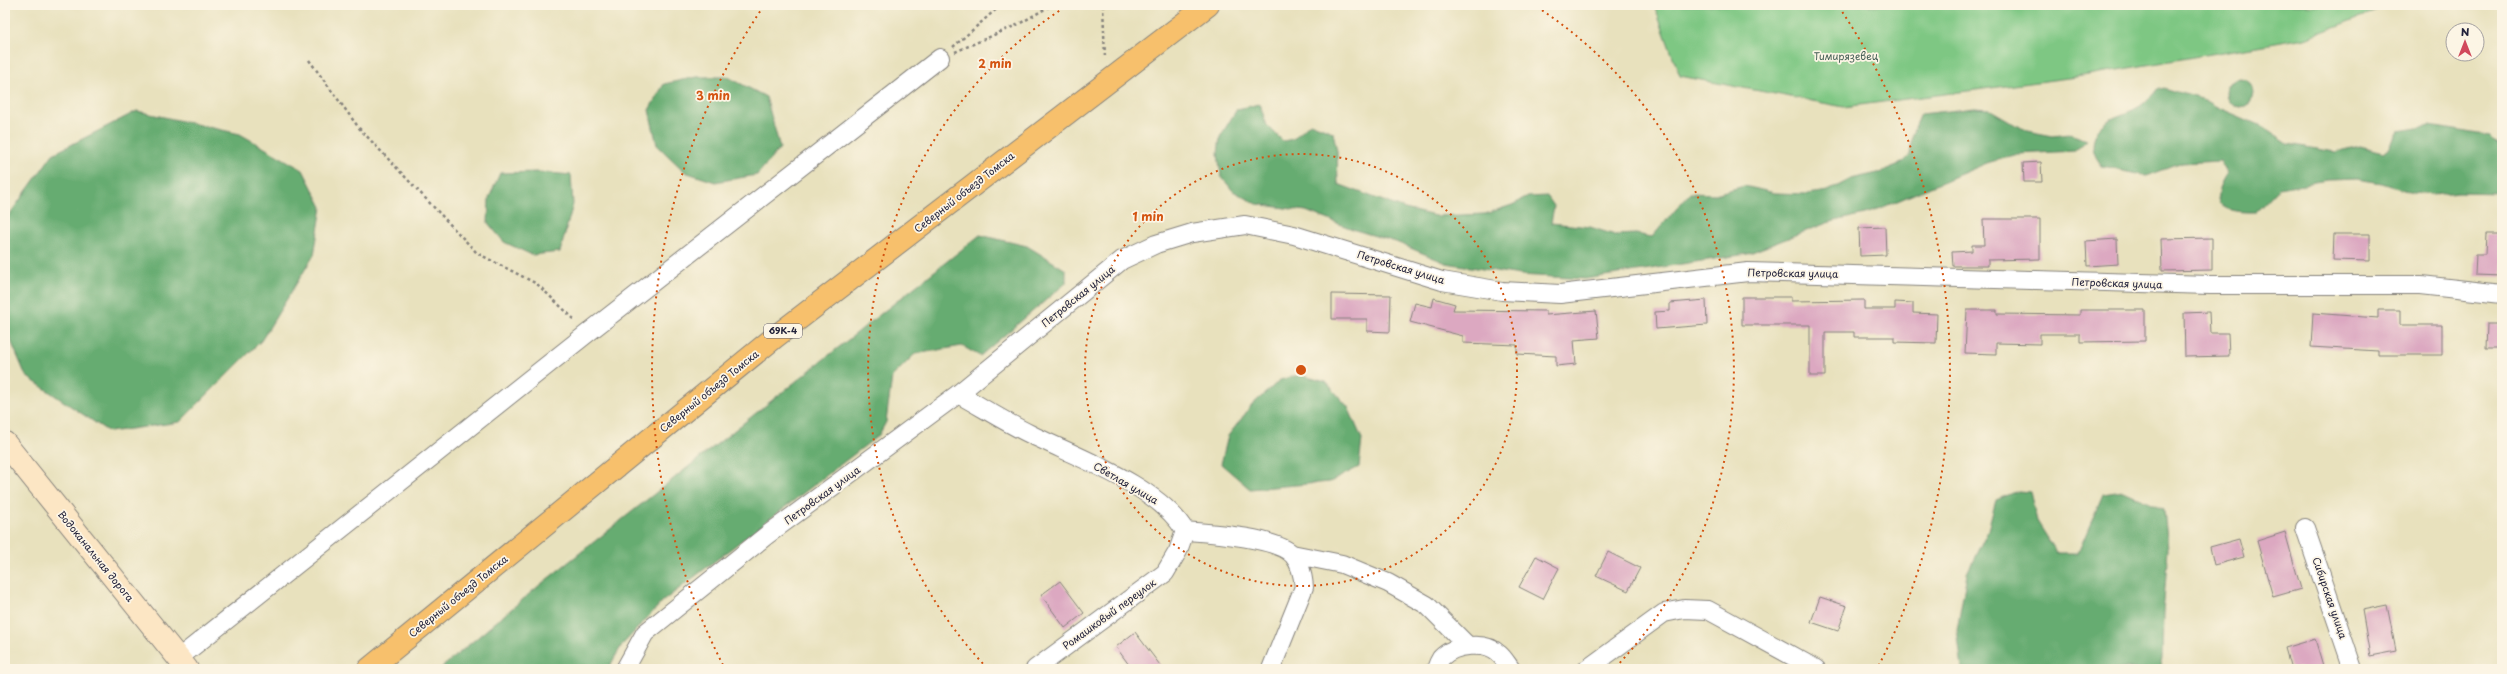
<svg xmlns="http://www.w3.org/2000/svg" width="2507" height="674" font-family="'Playpen Sans',sans-serif">
<style>
.green{fill:#7ec783;stroke:#50745f}
.forest{fill:#66ac71;stroke:#446756}
.building{fill:#dca8c1}
.lines{fill:none;stroke-linecap:round;stroke-linejoin:round}
.street-casing{stroke:#85827c;stroke-width:20}
.secondary-casing{stroke:#85827c;stroke-width:24}
.primary-casing{stroke:#85827c;stroke-width:24}
.path{stroke:#85827c;stroke-width:2.5;stroke-dasharray:3 3;stroke-linecap:butt}
.street{stroke:#fff;stroke-width:18}
.secondary{stroke:#fce6c4;stroke-width:22}
.primary{stroke:#f7c06c;stroke-width:22}
.ring{fill:none;stroke:#d45411;stroke-width:2;stroke-dasharray:2 4}
.labels{text-anchor:middle;stroke-width:3.5;stroke-linejoin:round;paint-order:stroke}
.shield{fill:#fcf5e5;stroke:#63616e;stroke-width:1}
.shield-label{font-size:9px;font-weight:bold;fill:#22223b}
.park-label{font-size:10px;fill:#425c54;stroke:#fcf5e5}
.street-label{font-size:10px;fill:#22223b;stroke:#fcf5e5}
.centre{fill:#d45411;stroke:#fcf5e5;stroke-width:2}
.ring-label{font-size:12px;text-anchor:middle;font-weight:bold;fill:#d45411;stroke:#fcf5e5;stroke-width:3.5;stroke-linejoin:round;paint-order:stroke}
</style>
<rect width="100%" height="100%" fill="#fcf5e5"/>
<filter id="ink" filterUnits="userSpaceOnUse"><feTurbulence type="fractalNoise" baseFrequency=".025" numOctaves="2"/><feDisplacementMap in="SourceGraphic" scale="8" xChannelSelector="R" yChannelSelector="G"/><feConvolveMatrix kernelMatrix="1 2 1 2 8 2 1 2 1" color-interpolation-filters="sRGB"/></filter>
<filter id="wash" filterUnits="userSpaceOnUse"><feTurbulence type="fractalNoise" baseFrequency=".012" numOctaves="4" result="noise"/><feDisplacementMap in="SourceGraphic" scale="16" xChannelSelector="R" yChannelSelector="G"/><feGaussianBlur stdDeviation="0.9" result="paint"/><feColorMatrix in="noise" values="0 0 0 0 0 0 0 0 0 0 0 0 0 0 0 0 0 1.4 0 .05"/><feComposite in="paint" operator="in"/></filter>
<g filter="url(#wash)">
<rect width="100%" height="100%" fill="#e8e1bd"/>
<path class="green" d="M1654 5H2392L2305 38 2076 77 1844 107 1680 76Z"/>
<path class="forest" d="M696 77H728L766 97 780 148 757 175 715 182 685 172 657 145 649 110 664 84Z
M2226 93a14 14 0 1 1 28 0a14 14 0 1 1-28 0Z
M2164 88 2205 100 2217 107 2259 125 2288 144 2335 152 2360 146 2384 152 2389 148 2398 131 2430 126 2490 136 2502 148V193L2457 192 2434 195 2413 193 2382 183 2356 179 2328 180 2279 188 2256 212C2225 213 2205 206 2227 173L2220 161 2181 163 2147 176 2103 167C2096 158 2091 151 2094 139 2099 117 2123 117 2140 106 2151 99 2150 91 2164 88Z
M1260 104 1266 124 1283 141 1293 139 1310 123 1333 132 1337 151 1338 184 1405 209 1435 216 1485 214 1512 205 1528 197 1547 196 1554 206 1551 223 1590 227 1615 235 1636 234 1652 237 1690 193 1715 194 1744 186 1775 193 1807 194 1828 191 1851 179 1882 172 1897 166 1910 156 1912 134 1921 114 1975 108 1989 109 2027 131 2053 136 2070 134 2087 140 2075 151 2018 154 1987 163 1869 213 1827 223 1747 254 1585 279 1520 275 1446 263 1396 242 1355 230 1306 211 1257 204 1233 191 1221 176 1218 154 1220 137 1237 109Z
M137 111 240 134 303 170 322 207 314 255 261 341 180 422 109 432 26 376 5 327V224L9 215 53 154Z
M539 172 571 175 573 204 560 252 532 255 504 242 488 223 489 198 500 173Z
M980 235 1027 246 1066 270V283L980 356 962 346 915 354 892 377 886 422 879 435 663 601 622 645 608 669H440L541 584Z
M1300 375 1326 382 1348 407 1362 439 1359 467 1330 482 1250 489 1221 464 1228 436 1252 405 1280 380Z
M2018 491 2030 492 2037 521 2057 553H2078L2103 494 2123 491 2164 510 2168 548 2163 614 2162 658 2159 669H1962L1957 630 1967 573 1988 530 1996 500Z"/>
<g id="blocks">
<path class="building" d="M2041 162 2042 182H2024L2023 163Z
M1983 219H2040V259L1988 260V266H1953L1952 252 1972 251V245H1984Z
M1885 227 1886 255 1860 256 1859 228Z
M2334 234H2370V261L2333 260Z
M2486 234H2502V276L2475 275 2476 254H2485Z
M2212 238V270L2162 271 2161 239Z
M2117 239 2118 264 2087 266 2086 241Z
M1332 294 1391 295 1390 332 1367 331V319H1332Z
M1742 297H1791V301L1864 300V309H1895V302L1913 303V313L1937 314 1936 343 1894 342V337H1854V332H1825V376H1810V325H1742Z
M1434 298 1455 304 1453 310 1546 311V315L1596 311 1599 338 1574 340 1576 364 1556 366V356L1517 354V345L1463 343V336L1410 322 1415 303 1432 307Z
M1706 300 1707 325 1656 329 1655 312 1670 311V303Z
M1967 310H1997V314L2080 315V310H2145V341L2080 342V334H2040V344L1996 343V354L1965 353Z
M2378 310H2400V325H2442V355H2378V351L2311 347 2313 313 2378 318Z
M2209 312 2210 333H2228L2229 356 2185 357 2184 313Z
M2487 324H2502V349H2486Z
M2285 532 2301 589 2273 597 2257 541Z
M2239 539 2244 557 2214 565 2210 547Z
M1608 552 1640 568 1628 591 1596 576Z
M1536 556 1559 568 1543 599 1519 587Z
M1060 581 1084 613 1065 628 1041 595Z
M1820 597 1847 606 1838 631 1811 622Z
M2387 605 2396 651 2370 656 2362 610Z
M1135 632 1163 669H1132L1116 647Z
M2315 639 2324 669H2291L2285 648Z"/>
</g>
</g>
<g filter="url(#ink)">
<use href="#blocks" fill-opacity="0" stroke="#85827c" stroke-width="1"/>
<g class="lines">
<g class="street-casing">
<path id="street" d="M958 394C982 407 1005 422 1030 434 1076 457 1159 486 1185 531 1210 533 1276 537 1293 555 1301 564 1303 576 1304 587L1271 669
M2305 528 2353 669
M1292 554 1342 564 1388 583 1427 605 1468 646
M180 657 589 332 940 58
M625 669 645 633 767 535 958 394 1122 260 1156 244 1192 233 1245 225 1294 235 1442 281 1502 291 1560 294 1748 272 2210 285H2421L2502 294
M1035 669 1165 573 1178 551 1185 531
M1436 669C1437 666 1439 661 1441 658 1454 644 1486 641 1499 654 1504 658 1507 664 1511 669
M1587 669 1664 613 1684 609 1708 610 1816 669"/>
</g>
<g class="secondary-casing">
<path id="secondary" d="M5 443 187 669"/>
</g>
<g class="primary-casing">
<path id="primary" d="M369 669 775 337 1208 5"/>
</g>
<path class="path" d="M1103 5 1105 59
M1981 5 1982 6
M953 47 1001 5
M955 52 1019 24 1052 5
M309 60 359 128 477 253 537 284 575 320"/>
<use href="#street" class="street"/>
<use href="#secondary" class="secondary"/>
<use href="#primary" class="primary"/>
</g>
</g>
<g class="ring">
<circle cx="1301" cy="370" r="216"/>
<path d="M987 668A433 433 0 0 1 1065 7M1537 7A433 433 0 0 1 1615 668"/>
<path d="M723 665A649 649 0 0 1 763 7M1839 7A649 649 0 0 1 1879 665"/>
</g>
<g class="labels">
<rect class="shield" x="764" y="324" width="38" height="14" rx="3"/>
<g class="shield-label">
<text x="783" y="334">69К-4</text>
</g>
<g class="park-label">
<text x="1846" y="60">Тимирязевец</text>
</g>
<g class="street-label">
<text transform="translate(964 192) rotate(-38)" y="4">Северный объезд Томска</text>
<text transform="translate(1401 267) rotate(17)" y="4">Петровская улица</text>
<text transform="translate(1793 273) rotate(1)" y="4">Петровская улица</text>
<text transform="translate(2117 283) rotate(2)" y="4">Петровская улица</text>
<text transform="translate(1078 296) rotate(-39)" y="4">Петровская улица</text>
<text transform="translate(709 391) rotate(-39)" y="4">Северный объезд Томска</text>
<text transform="translate(1126 483) rotate(30)" y="4">Светлая улица</text>
<text transform="translate(822 495) rotate(-36)" y="4">Петровская улица</text>
<text transform="translate(96 556) rotate(51)" y="4">Водоканальная дорога</text>
<text transform="translate(458 596) rotate(-39)" y="4">Северный объезд Томска</text>
<text transform="translate(2330 598) rotate(71)" y="4">Сибирская улица</text>
<text transform="translate(1109 614) rotate(-36)" y="4">Ромашковый переулок</text>
</g>
</g>
<circle cx="1301" cy="370" r="6" class="centre"/>
<g class="ring-label">
<text x="995" y="68">2 min</text>
<text x="713" y="100">3 min</text>
<text x="1148" y="221">1 min</text>
</g>
<rect width="2507" height="674" fill="none" stroke="#fcf5e5" stroke-width="20"/>
<g transform="translate(2465 42)"><circle r="19" fill="#fcf5e5" stroke="#a5a1a1"/>
<path d="M0-3L7 15L0 10L-7 15Z" fill="#d1495b"/>
<text y="-6" font-size="11" font-weight="bold" text-anchor="middle" fill="#22223b">N</text>
</g>
</svg>
